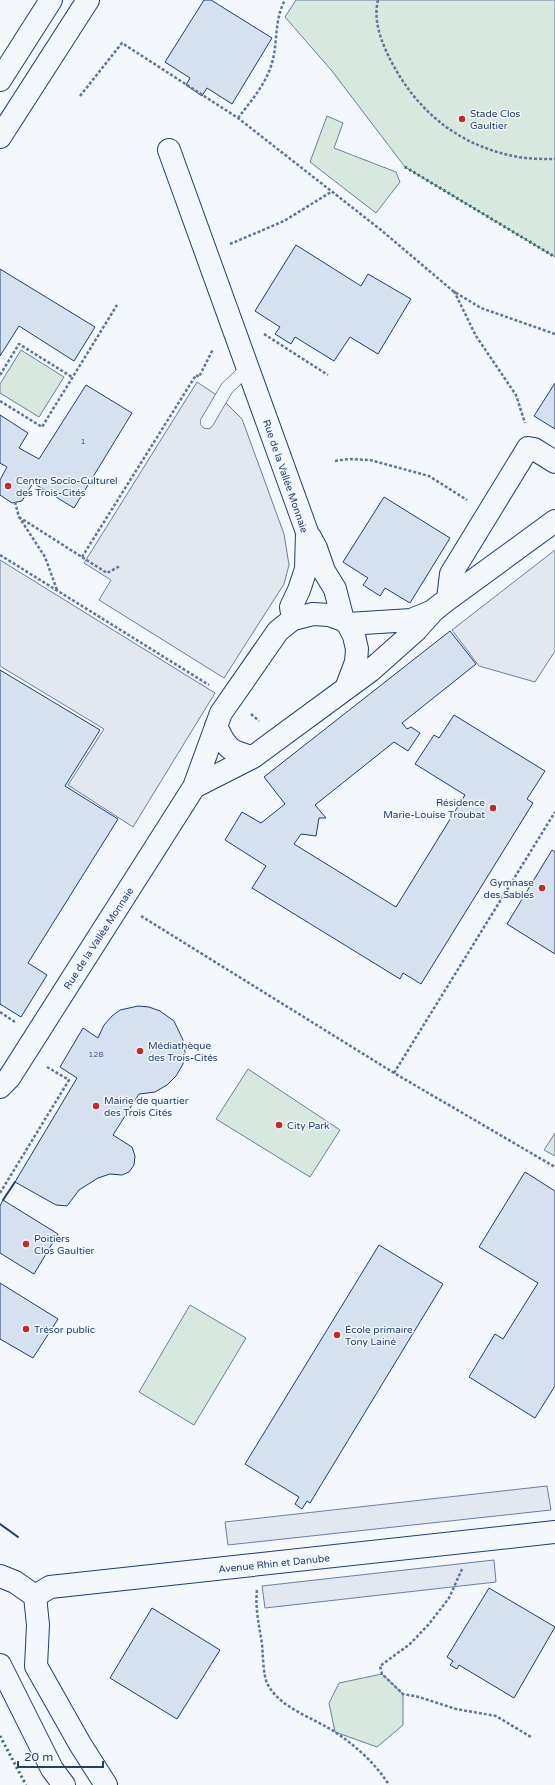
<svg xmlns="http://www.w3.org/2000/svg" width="555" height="1785" font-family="'Varela Round',sans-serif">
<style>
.green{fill:#d7e8df;stroke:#687fa3}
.parking{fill:#e3e8f0;stroke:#687fa3}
.building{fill:#d5e0f0;stroke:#1d3f73}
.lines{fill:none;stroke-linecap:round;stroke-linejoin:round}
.lane-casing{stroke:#1d3f73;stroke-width:14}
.street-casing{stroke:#1d3f73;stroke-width:24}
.secondary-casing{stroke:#1d3f73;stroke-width:24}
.path{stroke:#5e769c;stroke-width:2.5;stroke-dasharray:3 2;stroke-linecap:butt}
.lane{stroke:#f4f7fb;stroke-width:13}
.street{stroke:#f4f7fb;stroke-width:22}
.secondary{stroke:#f4f7fb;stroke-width:22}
.hedge{stroke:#2c6c60;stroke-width:3;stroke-dasharray:2 3;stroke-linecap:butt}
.wall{stroke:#1d3f73;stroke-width:2}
.poi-dot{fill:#c62828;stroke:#f4f7fb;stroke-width:1.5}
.labels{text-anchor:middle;stroke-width:3;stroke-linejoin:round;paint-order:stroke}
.number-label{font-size:8px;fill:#4b6792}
.poi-label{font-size:10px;fill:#1d3f73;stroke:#f4f7fb;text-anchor:start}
.street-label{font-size:10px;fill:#1d3f73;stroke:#f4f7fb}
</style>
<rect width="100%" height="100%" fill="#f4f7fb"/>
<path class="green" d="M296 0H555V257L405 167 332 71 285 17Z
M327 116 343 123 334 148 396 172 400 182 376 213 310 162Z
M21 350 64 377 39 417 0 393V384Z
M248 1069 340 1130 310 1177 216 1119Z
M555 1133V1156L544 1150Z
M190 1305 246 1338 194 1425 139 1392Z
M382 1674 403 1694V1725L377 1747 335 1732 329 1703 339 1683Z"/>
<path class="parking" d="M197 382 221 398 242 419 284 534 289 565 284 584 224 678 99 600 111 580 84 563Z
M555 550V651L535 682 479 666 452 630Z
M0 560 215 693 133 827 68 785 104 729 0 666Z
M547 1486 551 1510 228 1545 225 1522Z
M494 1560 496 1582 265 1608 262 1586Z"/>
<path class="building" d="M204 0H211L272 38 232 104 207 88 202 96 186 85 190 78 165 62Z
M296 245 361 286 368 274 411 299 378 354 350 337 334 361 295 337 291 344 275 334 280 327 255 311Z
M0 269 95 327 74 361 19 326 0 356Z
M555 383V429L534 416Z
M86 385 132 413 74 508 33 483 22 501 12 503 0 495V480L7 467 0 463V415L28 433 19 448 39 459Z
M384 497 450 538 410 603 385 588 380 596 363 585 368 578 343 562Z
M450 631 476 664 402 723 407 729 411 727 420 733 408 751 394 742 315 805 326 818H319L316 836 301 834 294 844 396 907 465 795 415 764 434 735 439 738 454 715 545 771 527 799 533 803 421 984 403 973 400 979 252 888 266 866 225 840 242 812 261 823 285 804 264 777Z
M0 670 100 730 65 786 118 819 28 963 47 975 21 1017 0 1004Z
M552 850 555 852V954L507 924Z
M138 1006 149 1007 160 1011 174 1021 183 1040 185 1052 183 1064 176 1076 167 1085 155 1092 139 1094 113 1135 132 1147 135 1156 134 1165 129 1172 122 1175 110 1174 98 1178 79 1190 67 1206 56 1205 15 1182 77 1078 60 1067 83 1028 98 1038 104 1025 112 1016 120 1010Z
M525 1172 555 1191V1386L535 1418 469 1377 495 1334 503 1339 538 1283 479 1247Z
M3 1200 58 1234 34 1274 0 1253V1206Z
M379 1245 443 1284 310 1503 307 1501 302 1509 295 1504 299 1497 245 1464Z
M0 1283 58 1319 33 1358 0 1339Z
M489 1588 555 1627 514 1698 459 1665 457 1669 450 1665 453 1661 447 1657Z
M152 1608 220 1650 177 1719 110 1678Z"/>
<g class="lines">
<g class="lane-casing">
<path id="lane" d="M207 422 227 388 247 369"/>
</g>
<g class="street-casing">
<path id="street" d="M169 150 307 532 306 569 299 590 291 607 293 619
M310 537 316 548 324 571 335 589 343 620
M448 599 451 574 528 448 534 449 555 462
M348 624 411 620 433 611
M216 726C226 748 230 752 253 757
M194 787 221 713 278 631 293 619 313 614 329 615 343 620 348 624 354 636 357 649 356 662 347 686
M0 1087 9 1078 194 787 253 757 370 671 415 631 434 610 448 599 555 521"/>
</g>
<g class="secondary-casing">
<path id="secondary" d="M0 80 51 0
M0 137 88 0
M0 1576 15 1582 35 1596
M35 1596 50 1587 555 1532
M35 1596 38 1625 36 1666 80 1744 106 1785
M0 1665 52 1769 64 1785"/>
</g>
<path class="path" d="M378 0C373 20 381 41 390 59 417 112 459 146 518 157 530 159 543 159 555 159
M80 96 122 43 238 118 381 230 453 291 481 308 555 334
M238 118C251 101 266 84 272 63 278 42 274 20 285 0
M230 244 284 221 331 192
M454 291 476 336 516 395 525 423
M264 334 328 375
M0 375 19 344 72 377
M0 401 42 427 117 305
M335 461 349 459 370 460 429 476 467 500
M15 502 19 517 45 557 57 590
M19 517 107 573 120 566
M0 555 209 685
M82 557 196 375 199 377 213 349
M251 714 259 721
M141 916 394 1073 555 1167
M0 1012 15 1022
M394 1073 555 812
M0 1193 69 1080 47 1067
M462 1569 449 1598 429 1624 410 1644 380 1666 382 1674 403 1694 419 1697 456 1709 496 1716 531 1737
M257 1590C255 1608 259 1625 262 1644 263 1654 263 1674 267 1683 279 1708 314 1718 335 1732 356 1746 376 1764 389 1785"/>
<use href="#lane" class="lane"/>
<use href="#street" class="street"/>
<use href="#secondary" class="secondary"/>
<path class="hedge" d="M405 167 555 257
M0 1736 26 1785"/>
<path class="wall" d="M3 1200 15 1182
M0 1524 18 1537"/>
</g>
<g class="poi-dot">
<circle cx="462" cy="119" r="4"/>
<circle cx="8" cy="486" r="4"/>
<circle cx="493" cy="808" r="4"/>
<circle cx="542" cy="888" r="4"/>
<circle cx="140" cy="1051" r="4"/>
<circle cx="96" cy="1106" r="4"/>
<circle cx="279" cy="1125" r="4"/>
<circle cx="26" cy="1244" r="4"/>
<circle cx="26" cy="1329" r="4"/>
<circle cx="337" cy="1335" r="4"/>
</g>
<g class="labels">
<g class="number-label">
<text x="83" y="444">1</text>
<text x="96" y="1057">12B</text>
</g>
<g class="poi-label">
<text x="470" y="117">Stade Clos<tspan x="470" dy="12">Gaultier</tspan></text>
<text x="16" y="484">Centre Socio-Culturel<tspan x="16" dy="12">des Trois-Cités</tspan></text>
<text x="485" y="806" text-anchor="end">Résidence<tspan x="485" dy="12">Marie-Louise Troubat</tspan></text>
<text x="534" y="886" text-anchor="end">Gymnase<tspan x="534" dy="12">des Sables</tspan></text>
<text x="148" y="1049">Médiathèque<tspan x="148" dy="12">des Trois-Cités</tspan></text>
<text x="104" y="1104">Mairie de quartier<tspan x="104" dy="12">des Trois Cités</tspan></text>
<text x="287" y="1129">City Park</text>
<text x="34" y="1242">Poitiers<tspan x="34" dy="12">Clos Gaultier</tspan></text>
<text x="34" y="1333">Trésor public</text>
<text x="345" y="1333">École primaire<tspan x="345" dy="12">Tony Lainé</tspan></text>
</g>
<g class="street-label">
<text transform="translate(286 476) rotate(71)" y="4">Rue de la Vallée Monnaie</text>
<text transform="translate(98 938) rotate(-57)" y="4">Rue de la Vallée Monnaie</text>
<text transform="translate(274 1563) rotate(-6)" y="4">Avenue Rhin et Danube</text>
</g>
</g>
<path d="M18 1761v6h85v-6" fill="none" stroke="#1d3f73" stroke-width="2"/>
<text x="24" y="1761" font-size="12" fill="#1d3f73" stroke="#f4f7fb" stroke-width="3" paint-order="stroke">20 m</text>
</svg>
